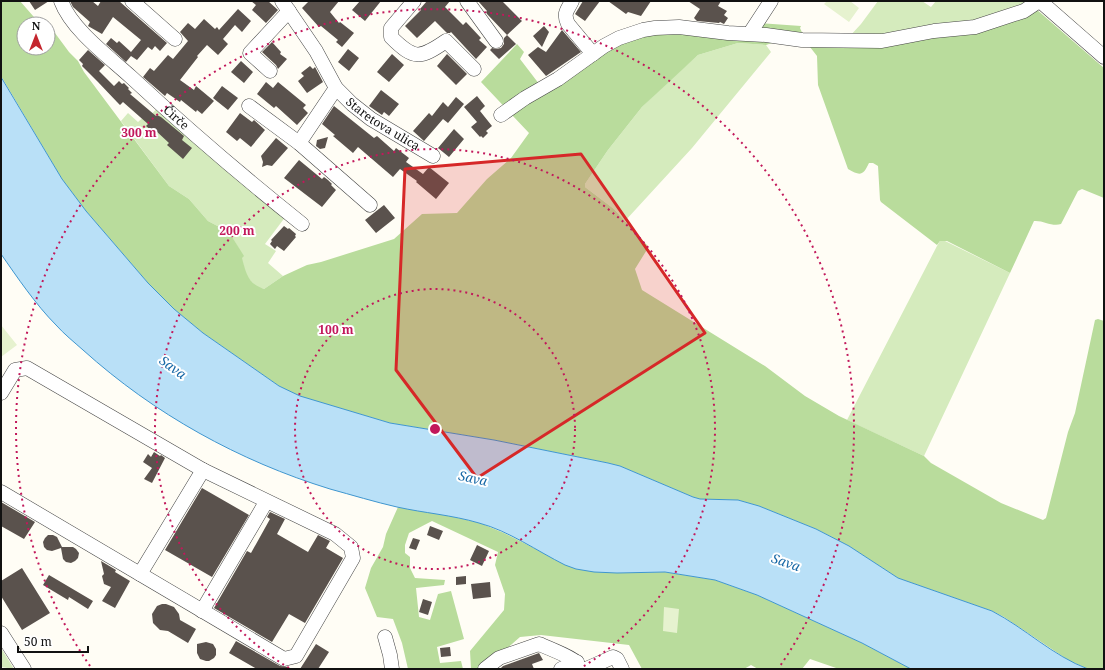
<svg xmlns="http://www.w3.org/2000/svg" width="1105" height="670" font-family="'Noto Serif',serif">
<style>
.green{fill:#d5ebbd}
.forest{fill:#b9dc9c}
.pitch{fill:#e6f2cf}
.water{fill:#b9e0f7;stroke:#3f96cf}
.building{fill:#5a524d}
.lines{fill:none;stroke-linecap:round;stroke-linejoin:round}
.minor-casing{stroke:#444;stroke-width:15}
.minor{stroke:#fff;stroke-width:14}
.marked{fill:#d62828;fill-opacity:0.2;stroke:#d62828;stroke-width:3;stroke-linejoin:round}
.ring{fill:none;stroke:#c2185b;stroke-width:2;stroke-dasharray:2 4}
.labels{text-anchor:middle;stroke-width:4;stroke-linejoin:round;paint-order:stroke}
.street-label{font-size:12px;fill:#111;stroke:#fff}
.water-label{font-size:13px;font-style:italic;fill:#1768a6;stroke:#fff}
.centre{fill:#c2185b;stroke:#fff;stroke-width:2}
.ring-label{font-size:12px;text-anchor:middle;font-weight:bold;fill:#c2185b;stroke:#fff;stroke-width:4;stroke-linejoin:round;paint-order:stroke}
</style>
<rect width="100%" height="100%" fill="#fffdf5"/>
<path class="green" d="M878 1H922L931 7 936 1H1026L1029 3 1007 15 918 31 849 37 861 24Z
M738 43 766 45 771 52 692 148 625 221 614 209 585 187V184L608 150 642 107 672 78 698 55Z
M159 106 286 216 265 244 276 251 268 263 283 276 264 289 256 287 246 275 239 249 229 232 208 221 189 199 169 186 121 121 128 113 138 122 148 113 150 116Z
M943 240 1010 273 924 456 847 420 937 246 940 241Z
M1 648 14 669 1 667Z"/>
<path class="forest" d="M1 1H20L40 24H24V48H48V28L52 29 69 52 78 61 84 72 169 186 189 199 208 221 229 232 244 256 242 258C246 273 248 284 264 289L283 276 307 265 321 262 394 239 422 214 457 213 487 179 511 158 529 133 481 82 517 44 524 52 520 59 546 93 607 48 658 30 747 34 760 23 801 26 800 28 804 37 772 43 766 45 738 43 698 55 642 107 608 150 585 184V187L614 209 647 245 648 248 635 269 642 290 765 366 805 396 839 416 924 456 931 463 1001 503 1043 520 1046 518 1068 432 1075 413 1095 320 1098 319 1104 321V669H1088L1068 660 1004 617 992 611 898 578 849 546 816 529 759 506 738 500 700 499 693 497 620 466 608 463 494 440 390 423 299 396 279 386 203 333 174 309 148 283 86 211 62 179 1 76Z
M1036 9 1104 68V198L1082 189 1078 191 1061 224C1052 227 1043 220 1034 221L1010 273 947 241H940L937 245 881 202 880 200 878 166 873 163H869C863 176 860 176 848 169L818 85 817 56 810 47 864 44Z
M398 507 438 513 480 523 504 533 576 569 617 573 665 572 715 580 757 595 862 643 911 669H839L810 659 802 669H758L751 665 744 669H642L629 645 541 635 520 637 483 669H471L470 651 504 610 505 594 495 565 498 552 432 521 409 533 405 545V553L410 557V568L415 578 445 580 444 585 416 588 419 617 430 620 438 594 451 591 464 639 437 647 440 663 461 661 463 669H408L402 643 393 619 377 617 365 588 371 568 383 547 386 534Z"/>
<path class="pitch" d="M827 1H850L859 8 849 22 824 4Z
M1 325 17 345 1 357Z
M664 607 679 609 677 633 663 631Z"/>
<path class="water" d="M1 77 62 179 86 211 148 283 174 309 203 333 279 386 300 396 390 423 494 440 608 463 620 466 693 497 700 499 738 500 759 506 816 529 849 546 898 578 992 611C1025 628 1053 656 1088 669H911L862 643 757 595 715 580 665 572 617 573 594 572 576 569 565 565C537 551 509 531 479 523 452 515 424 513 397 507 375 502 352 495 330 489 239 461 154 414 83 350 74 342 64 334 56 325 36 305 17 277 1 254Z"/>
<path class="building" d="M29 1H49L35 10Z
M70 1H92L98 6 101 1H119L167 43 160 51 155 46 152 50 148 47 137 60 131 56 126 62 106 44 111 38 117 43 119 41 131 52 141 40 113 17 102 34 88 26 90 22 73 7Z
M251 1H268L278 10 266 23 252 10 256 5Z
M309 1H339L330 12 339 23 340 22 354 33 342 47 336 42 338 40 321 26 319 27 302 8Z
M360 1H381L365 21 352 10Z
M427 1H450L445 7 463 25 466 22 481 38 479 40 487 47 476 59 451 32 450 33H447L435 21 417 38 405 26 421 10 420 9Z
M478 1H502L522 21 507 35 516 44 499 59 490 50 492 48 496 49 501 48 504 44V38L507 35 487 14 486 12 487 11Z
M583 1H600L585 21 575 14Z
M608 1H651L641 16 628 12 626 14Z
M688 1H721L718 6 727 11 724 15 728 18 724 24 720 22 719 23 697 21 694 18 700 9Z
M238 9 251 21 242 32 235 25 223 39 228 44 218 55 207 45 197 56 198 57 180 80 194 90 196 86 214 101 202 114 197 110 196 112 181 100 180 102 167 93 165 96 143 77 150 68 154 71 168 55 173 59 188 41 180 32 188 23 195 29 204 19 215 29 217 27 219 30Z
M544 26 549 32 542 47 533 36Z
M562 30 581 52 546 76 528 55 538 47 546 52Z
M272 42 281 52 280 54 287 59 278 69 276 65 262 52Z
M348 49 359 58 349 71 338 62Z
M88 50 105 65 99 71 114 86 119 81 122 84 124 83 129 88 128 89 132 93 130 94 156 116 157 115 161 117 184 136 182 140 192 148 183 159 167 145 169 143 155 130 153 132 146 126 148 124 123 102 120 105 117 102 98 82 82 66 83 64 79 60Z
M392 54 404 65 389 82 377 72Z
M447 54 467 74 456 85 437 66Z
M241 61 253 72 244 83 231 72Z
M310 66 313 69 315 67 323 82 307 93 298 81 304 76 301 73Z
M266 82 273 88 278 82 306 105 303 108 308 113 297 125 276 106 274 108 257 94Z
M222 86 238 98 228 110 213 98Z
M381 90 399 104 389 116 384 112 382 115 369 106Z
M477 96 485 106 480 111 492 126 486 131 488 133 483 138 481 136 480 137 471 127 477 122 464 107Z
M456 97 464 104 448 123 443 119 424 141 413 131 429 113 432 116 443 102 448 107Z
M334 106 374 138 377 136 394 151 396 148 409 158 406 162 423 174 429 167 449 183 436 199 416 182 417 181 400 169 393 177 358 147 353 153 333 136 335 135 322 124Z
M240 113 252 122 254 120 265 130 251 147 240 138 237 141 226 132Z
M454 129 464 139 449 157 438 148Z
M328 137 325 148 320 149 316 146 317 140Z
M276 138 288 148 272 166 267 165 262 167 263 162 261 156Z
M299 160 322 179 324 177 328 180 332 184 331 185 336 190 322 207 284 178Z
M384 205 395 218 376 233 365 220Z
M284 226 288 229 289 228 296 234 295 236 296 237 284 251 277 246 275 249 270 244 272 241 271 240Z
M154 452 160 456 161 455 165 458 152 483 144 479 152 468 143 462 148 454 151 457Z
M202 488 249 515 212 577 165 550Z
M1 502 35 522 24 539 1 526Z
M270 512 285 519 277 534 308 552 318 535 330 541 326 548 343 558 305 623 289 614 272 642 214 608 247 551 251 553 270 519 267 517Z
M430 526 443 531 439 540 427 535Z
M48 535H53L57 537 62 547H73L76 549 79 553 78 558 75 561 71 563 66 562 63 559 61 548 52 551 47 550 44 547 43 542 45 538Z
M413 538 420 540 416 550 409 548Z
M477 545 489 551 482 566 470 560Z
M101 561 116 570 115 572 130 581 115 608 102 601 111 587 104 584 102 576 104 574Z
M22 568 50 613 22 630 1 596V581Z
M49 575 93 601 88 609 69 597 68 600 43 585Z
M466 576V584L456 585V577Z
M490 582 491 597 473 599 471 584Z
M423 599 432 602 428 615 419 612Z
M162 604H166L174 607 179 614 180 620 196 629 188 643 168 631 160 630 153 623 152 614 157 606Z
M236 641 280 666 288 667 291 669H257L229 653Z
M206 642 213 644 216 649V655L214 658 209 661H206L200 659 197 653V644Z
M316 644 329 652 318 669H300Z
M450 647 451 656 441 657 440 648Z
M539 653 543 660 532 664 534 669H501V668L503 666Z"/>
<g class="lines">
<g class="minor-casing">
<g id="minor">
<path id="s1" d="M61 1C72 30 108 56 131 77 186 128 243 177 302 224"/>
<path d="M132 1 175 39"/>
<path id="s2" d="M282 1 316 51 336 88 352 104 371 119 433 156"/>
<path d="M414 1 391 28V37C414 60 420 59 446 41L474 69"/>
<path d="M467 1 496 41"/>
<path d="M572 1C567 11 563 13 568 24L593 54"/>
<path d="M1040 1 1104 57"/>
<path d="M750 33 771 1"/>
<path d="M270 71 250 53 289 11"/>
<path d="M249 106 299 143 370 205"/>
<path d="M501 115 525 98 558 79 604 46 619 38 643 30 655 28 679 27 728 33 766 35 802 40 882 41 934 31 975 27 1024 11 1039 1"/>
<path d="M299 143 336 88"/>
<path d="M1 393 15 370 27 368 203 470 335 534 351 547 353 558 296 656 284 659 1 492"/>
<path d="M140 574 203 470"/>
<path d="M202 611 266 502"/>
<path d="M1 633 24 669"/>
<path d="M385 637 390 655 392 669"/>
<path d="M485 669 499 658 539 644C546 647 574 658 577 663 578 665 579 667 579 669"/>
<path d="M561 669 577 662"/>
<path d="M586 669 613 657 617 659 622 669"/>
</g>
</g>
<use href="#minor" class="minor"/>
</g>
<path class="marked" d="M581 154 705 333 477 478 396 370 405 169Z"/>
<g class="ring">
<circle cx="435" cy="429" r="140"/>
<path d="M289 668A280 280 0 1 1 581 668"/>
<path d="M90 666A419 419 0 1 1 780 666"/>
</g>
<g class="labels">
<g class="street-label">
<text dy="4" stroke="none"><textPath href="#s1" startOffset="165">Čirče</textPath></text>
<text dy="4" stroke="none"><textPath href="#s2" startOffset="162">Staretova ulica</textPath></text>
</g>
<g class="water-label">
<text transform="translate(173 367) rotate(36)" y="5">Sava</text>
<text transform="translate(473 478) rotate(12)" y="5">Sava</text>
<text transform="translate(786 562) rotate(19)" y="5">Sava</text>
</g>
</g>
<circle cx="435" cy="429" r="6" class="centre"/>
<g class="ring-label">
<text x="139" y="137">300 m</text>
<text x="237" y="235">200 m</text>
<text x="336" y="334">100 m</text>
</g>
<rect width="1105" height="670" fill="none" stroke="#111111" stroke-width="4"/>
<g transform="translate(36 36)"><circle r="19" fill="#ffffff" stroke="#a0a0a0"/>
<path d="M0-3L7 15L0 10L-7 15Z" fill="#c4262e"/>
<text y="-6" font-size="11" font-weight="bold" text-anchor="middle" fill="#111111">N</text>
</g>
<path d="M18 646v6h70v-6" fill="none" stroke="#111111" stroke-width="2"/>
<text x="24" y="646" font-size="12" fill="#111111" stroke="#ffffff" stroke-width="3" paint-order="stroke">50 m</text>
</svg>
